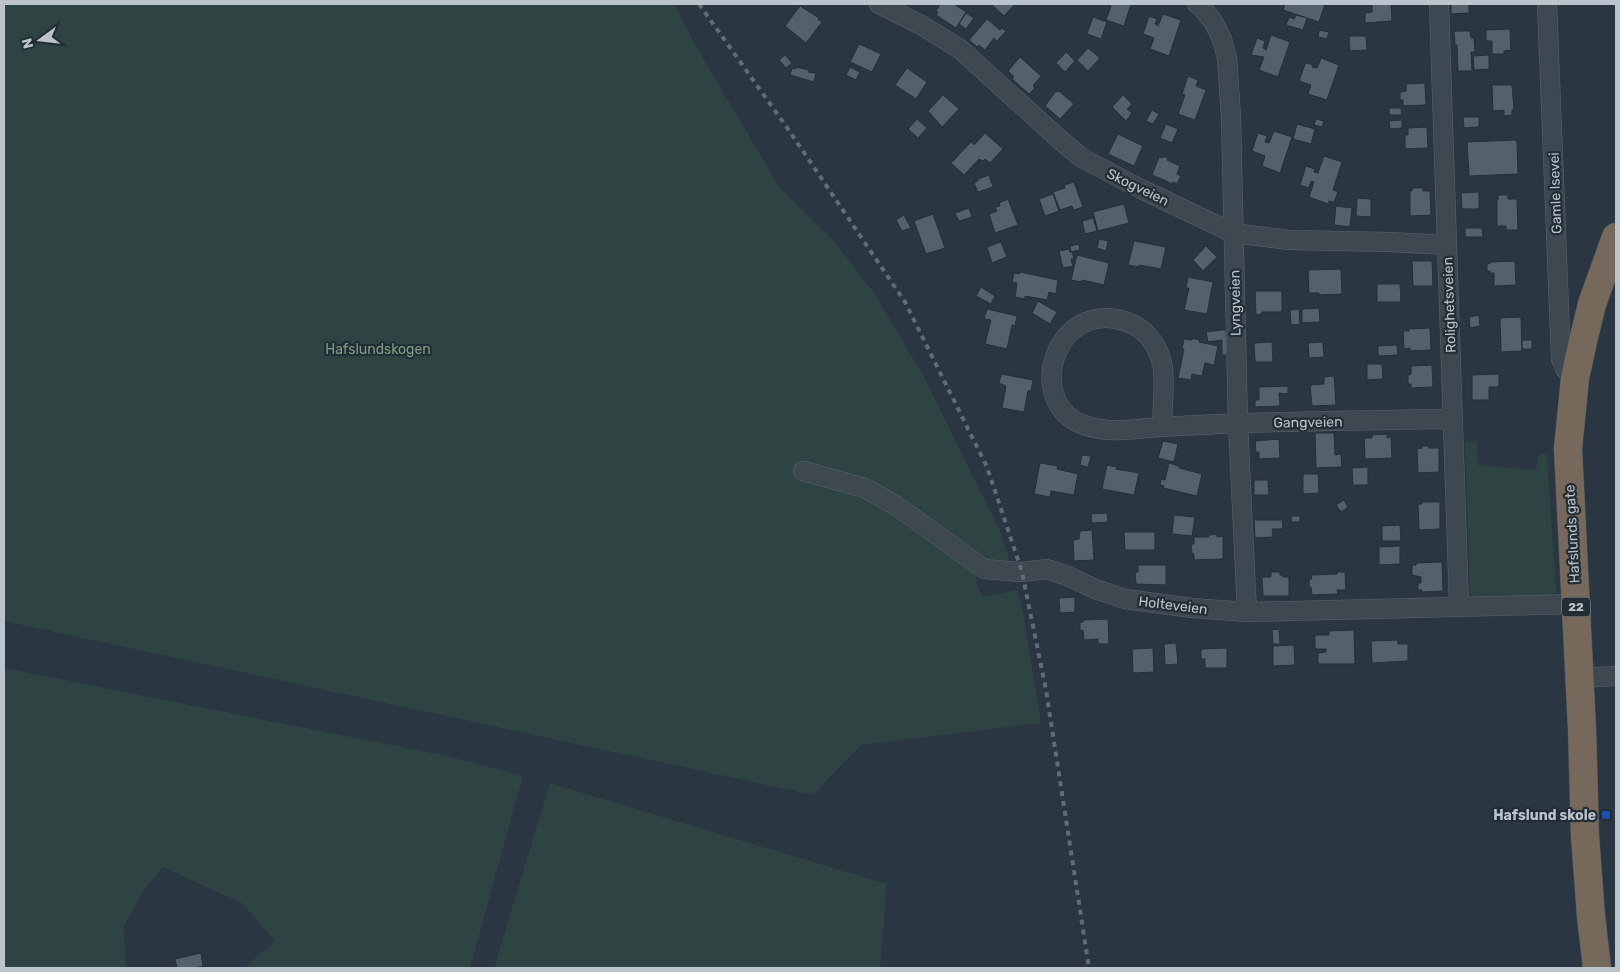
<svg xmlns="http://www.w3.org/2000/svg" width="1620" height="972" font-family="Rubik,sans-serif">
<style>
.green{fill:#2d4443}
.building{fill:#53616c;stroke:#242f38}
.lines{fill:none;stroke-linecap:round;stroke-linejoin:round}
.minor-casing{stroke:#5c666e;stroke-width:20}
.highway-casing{stroke:#48535b;stroke-width:29}
.minor{stroke:#3e4851;stroke-width:19}
.highway{stroke:#76695b;stroke-width:28}
.rail{stroke:#606c77;stroke-width:4;stroke-dasharray:5 5;stroke-linecap:butt}
.transit-dot{fill:#1a4fb4;stroke:#222d36;stroke-width:2}
.labels{text-anchor:middle;stroke-width:4.5;stroke-linejoin:round;paint-order:stroke}
.shield{fill:#222d36;stroke:#8d969e;stroke-width:1}
.shield-label{font-size:12px;font-weight:bold;fill:#bbc3cb}
.street-label{font-size:14px;fill:#bbc3cb;stroke:#222d36}
.park-label{font-size:14px;fill:#7b9f80;stroke:#222d36}
.poi-label{font-size:14px;font-weight:bold;fill:#bbc3cb;stroke:#222d36;text-anchor:end}
</style>
<rect width="100%" height="100%" fill="#2a3641"/>
<path class="green" d="M4 4H674L700 53 780 188 832 239 875 294 923 375 1001 533 1011 566 976 559 977 583 982 597 1018 590 1023 612 1041 723 861 745 813 795 4 621Z
M1477 441 1478 465 1536 470 1539 454 1547 455 1556 593 1539 598 1475 599 1470 593 1465 442Z
M4 668 447 756 523 776 470 968H244L275 941 243 904 163 867 143 891 124 926 126 968H4Z
M550 783 887 884 880 968H494Z"/>
<path class="building" d="M940 4 943 5 944 4H954L966 12 956 28 936 15 938 12 936 11Z
M991 4H1015L1004 16Z
M1108 4H1131L1124 26 1106 20 1111 6 1108 5Z
M1285 4H1325L1319 22 1283 10Z
M1372 4H1391L1392 21 1365 23V13L1372 12Z
M1451 4H1469V13L1451 14Z
M800 6 819 18 818 19 822 22 806 43 785 26Z
M966 13 974 18 966 29 959 24Z
M1163 14 1181 20 1169 56 1150 49 1154 38 1143 34 1149 16 1157 19 1155 24 1158 26Z
M1296 15 1307 18 1303 30 1286 25 1289 17 1294 19Z
M1093 17 1107 22 1101 39 1087 34Z
M987 19 1000 30 1002 28 1006 31 997 41 994 38 985 50 979 45 977 47 969 40Z
M1510 29 1511 50 1504 51V54H1492V41H1486V30Z
M1319 30 1329 32 1327 39 1318 37Z
M1454 31H1470L1471 38H1474L1475 52H1471L1472 71H1458L1457 45H1455Z
M1271 35 1290 42 1278 77 1259 70 1264 57 1251 55 1257 38 1265 41 1263 48 1266 50Z
M1349 36H1366L1367 50 1350 51Z
M859 44 881 54 872 72 850 62Z
M1088 48 1100 58 1088 71 1077 60Z
M1066 52 1075 61 1065 72 1056 63Z
M785 55 792 63 786 68 779 60Z
M1489 55V69L1474 70 1473 56Z
M1020 57 1041 76 1033 86 1035 88 1029 94 1012 79 1014 77 1008 71Z
M1321 58 1339 65 1327 100 1308 94 1311 85 1299 81 1305 64 1307 63 1313 65 1312 67 1317 68Z
M796 67 809 70 808 72 816 73 814 82 790 75 792 68 796 69Z
M850 67 860 72 856 80 846 75Z
M907 68 927 82 916 99 895 85Z
M1188 76 1198 80 1196 86 1206 90 1195 120 1178 114 1185 95 1182 94Z
M1425 83 1426 105 1403 106V100H1400V92L1406 91V84Z
M1492 85H1512L1514 110H1512V115L1504 116V110L1493 111Z
M1056 91 1058 92 1059 91 1074 104 1060 119 1045 106Z
M943 95 959 109 942 127 928 111Z
M1123 95 1132 104 1127 109 1132 113 1126 121 1112 107Z
M1389 108H1401L1402 115H1389Z
M1152 110 1159 114 1153 124 1146 121Z
M1463 117H1479V127L1464 128Z
M917 119 927 128 918 138 908 129Z
M1316 119 1324 121 1322 127 1314 125Z
M1402 120V128L1390 129 1389 121Z
M1166 124 1178 129 1172 143 1160 138Z
M1297 124 1315 129 1311 144 1293 139Z
M1427 127 1428 148 1405 149V135H1408V128Z
M1274 131 1292 137 1280 173 1262 166 1265 156 1252 151 1258 133 1267 136 1265 142 1269 143Z
M985 133 1003 149 990 163 985 159 983 161 979 159 964 175 951 163 971 142 974 145Z
M1118 134 1143 146 1134 166 1108 154Z
M1515 140 1517 141 1518 174 1469 176 1467 142Z
M1163 156 1168 158 1167 160 1180 166 1177 174 1181 176 1177 184 1173 182V184L1152 175 1159 157 1163 158Z
M1324 156 1342 162 1333 190 1338 192 1334 202 1329 201 1328 204 1309 197 1314 182 1311 181 1309 188 1300 185 1306 166 1315 169 1314 172 1318 173Z
M989 175 993 187 978 192 974 183 978 181V179Z
M1074 182 1083 207 1074 210 1072 206 1060 210 1053 192 1065 188 1064 185Z
M1412 188H1423V191H1430L1431 215 1410 216V191H1412Z
M1479 192V209H1462L1461 193Z
M1053 194 1059 211 1045 216 1039 199Z
M1498 195H1508V199H1517L1518 230H1506V226H1497V200H1498Z
M1357 198 1371 199V217L1356 216Z
M1008 199 1018 225 995 233 989 214 997 211 995 207 1000 206 999 203Z
M1124 204 1129 223 1098 231 1093 212Z
M1336 206 1352 208 1350 227 1334 225Z
M969 208 972 217 959 221 955 213Z
M933 214 945 248 926 254 914 221Z
M904 215 911 228 902 231 896 220Z
M1093 218 1097 231 1085 234 1082 221Z
M1465 228H1482L1483 237H1465Z
M1099 239 1108 241 1106 251 1097 248Z
M1134 241 1166 247 1161 269 1139 265V267L1128 265Z
M1001 242 1007 257 992 263 987 247Z
M1079 244 1080 250 1071 252 1070 246Z
M1206 246 1217 257 1203 271 1193 260Z
M1069 249 1070 252H1072L1074 258 1071 259 1073 266 1063 268 1059 251Z
M1077 255 1109 263 1104 285 1082 280 1081 282 1071 280Z
M1412 261H1432L1433 286H1413Z
M1515 261 1516 285 1494 286V273H1490V271H1487V264L1493 262Z
M1341 269 1342 294 1319 295V293H1309L1308 270Z
M1020 272 1058 280 1056 294 1049 292 1047 300 1025 296V299L1015 297 1017 283 1012 282 1014 273 1019 274Z
M1188 277 1213 282 1207 314 1184 310 1189 288H1186Z
M1377 284H1400L1401 302H1377Z
M981 287 995 296 991 304 976 296Z
M1255 291H1282V312H1262V314L1256 315Z
M1038 301 1057 312 1050 324 1032 313Z
M1319 308 1320 322 1302 323V309Z
M987 309 1017 316 1015 326 1012 325 1007 349 985 344 991 320 984 319Z
M1299 309 1300 324 1291 325 1290 310Z
M1479 315 1480 326 1470 328 1469 317Z
M1521 317 1522 351 1501 352 1500 318Z
M1430 328 1431 350 1410 351V348L1404 349 1403 331H1409V329Z
M1221 330H1226L1227 355H1222V340L1208 342 1206 332Z
M1192 338 1200 340 1199 342 1218 346 1214 365 1205 363 1202 376 1192 374 1191 380 1178 378 1184 349H1182L1184 339 1192 340Z
M1522 340H1532V349H1522Z
M1272 342 1273 362H1255L1254 343Z
M1323 342 1324 357 1309 358 1308 343Z
M1397 345 1398 355 1378 356V346Z
M1367 364H1382L1383 379 1367 380Z
M1432 365 1433 387 1411 388V384H1408V375L1411 374V366Z
M1001 374 1033 380 1031 391H1028L1024 412 1002 408 1006 386 999 383Z
M1499 374V387H1489V400H1472V375Z
M1334 376 1336 405 1312 406 1310 385 1324 384V377Z
M1288 386V394L1279 393 1280 406 1255 407V400H1259V387Z
M1315 433H1334L1335 455 1341 454 1342 467 1316 468Z
M1387 434V438L1391 437 1392 458 1365 459 1364 438H1372V435Z
M1279 439 1280 458 1259 459V452L1256 453 1255 441Z
M1163 441 1178 444 1174 462 1158 458Z
M1422 446H1429V448H1439V472L1418 473 1417 449 1422 448Z
M1082 455 1091 456 1088 467 1080 465Z
M1040 463 1058 466 1057 469 1078 474 1074 495 1051 491 1050 497 1034 494Z
M1169 463 1179 466V468L1202 474 1197 496 1163 488 1164 486 1160 485 1161 479 1165 480Z
M1107 465 1117 467 1116 469 1139 473 1134 495 1102 489Z
M1368 467V485H1353L1352 468Z
M1303 474H1318L1319 493 1303 494Z
M1254 480H1268L1269 495H1254Z
M1344 500 1348 507 1341 512 1336 505Z
M1422 502H1440V529L1419 530 1418 504H1422Z
M1107 513 1108 522 1092 523 1091 514Z
M1174 515 1195 517 1192 536 1172 534Z
M1291 516H1300V522H1291Z
M1254 520H1282L1283 529H1272L1273 537 1255 538Z
M1400 525 1401 541H1382V526Z
M1092 530 1094 560 1074 561 1073 540 1079 539 1080 531Z
M1124 532H1155V550H1125Z
M1217 534V537L1223 536V559L1194 560V554H1192L1191 544H1194V537H1209V535Z
M1400 546V564L1379 565V547Z
M1442 562 1443 591 1422 592V590H1418V583H1421V577L1412 575V565H1416V563Z
M1138 565H1166V585L1136 584 1135 572H1138Z
M1271 572H1280V575H1282L1283 577H1289V596H1263L1262 577H1271Z
M1337 572H1345L1346 590H1337L1338 594 1312 595 1311 587H1309V579H1312L1311 575 1337 574Z
M1075 597V612L1060 613 1059 598Z
M1108 619 1109 644H1098V639L1084 640 1083 630 1080 631V622H1083V620Z
M1279 629 1280 644H1273L1272 630Z
M1354 630 1355 664H1318V653L1326 652V649H1315V635H1329V631Z
M1398 640V644H1408V661L1372 663 1371 641Z
M1176 643 1178 664 1165 665 1164 644Z
M1294 645 1295 665 1273 666V646Z
M1153 648 1154 672 1133 673 1132 649Z
M1227 648V668H1205V659H1201V649Z
M201 953 203 966 195 968H177L175 959Z"/>
<g class="lines">
<g class="minor-casing">
<path id="minor" d="M879 4 921 25 960 49 1058 138 1082 158 1141 189 1233 233 1289 240 1389 242 1447 245
M1197 4 1204 10 1214 23 1222 39 1227 58 1231 117 1238 424 1247 612
M1439 4 1459 606
M1547 4 1561 359 1566 370 1575 378
M1162 427C1162 408 1166 381 1162 363 1157 344 1146 329 1127 322 1056 297 1022 402 1084 425 1108 434 1135 429 1159 427 1179 426 1199 425 1219 424 1297 421 1375 420 1453 419
M803 471 865 488 898 507 984 569 1022 572 1047 569 1070 577 1095 589 1125 599 1192 608 1247 612 1576 604
M1579 678 1616 676"/>
</g>
<g class="highway-casing">
<path id="highway" d="M1597 968 1591 916 1585 836 1582 729 1568 449 1575 378 1583 341 1592 304 1616 237"/>
</g>
<use href="#minor" class="minor"/>
<use href="#highway" class="highway"/>
<path class="rail" d="M699 4 788 129 905 302 987 467 1022 572 1046 690 1089 968"/>
</g>
<rect class="transit-dot" x="1601" y="810" width="10" height="10" rx="2.5"/>
<g class="labels">
<rect class="shield" x="1562" y="597.5" width="28" height="19" rx="4"/>
<g class="shield-label">
<text x="1576" y="611">22</text>
</g>
<g class="street-label">
<text transform="translate(1138 187) rotate(26)" y="5">Skogveien</text>
<text transform="translate(1555 193) rotate(-92)" y="5">Gamle Isevei</text>
<text transform="translate(1235 303) rotate(-91)" y="5">Lyngveien</text>
<text transform="translate(1449 305) rotate(-92)" y="5">Rolighetsveien</text>
<text transform="translate(1308 422) rotate(-1)" y="5">Gangveien</text>
<text transform="translate(1572 534) rotate(-93)" y="5">Hafslunds gate</text>
<text transform="translate(1173 605) rotate(7)" y="5">Holteveien</text>
</g>
<g class="park-label">
<text x="378" y="354">Hafslundskogen</text>
</g>
<g class="poi-label">
<text x="1596" y="820">Hafslund skole</text>
</g>
</g>
<rect width="1620" height="972" fill="none" stroke="#bbc3cb" stroke-width="10"/>
<g transform="translate(40 40) rotate(255)" stroke="#222d36" stroke-width="4" paint-order="stroke">
<path d="M0-4L9 19L0 12L-9 19Z" fill="#bbc3cb"/>
<text y="-8" font-size="14" font-weight="bold" text-anchor="middle" fill="#bbc3cb">N</text>
</g>
</svg>
